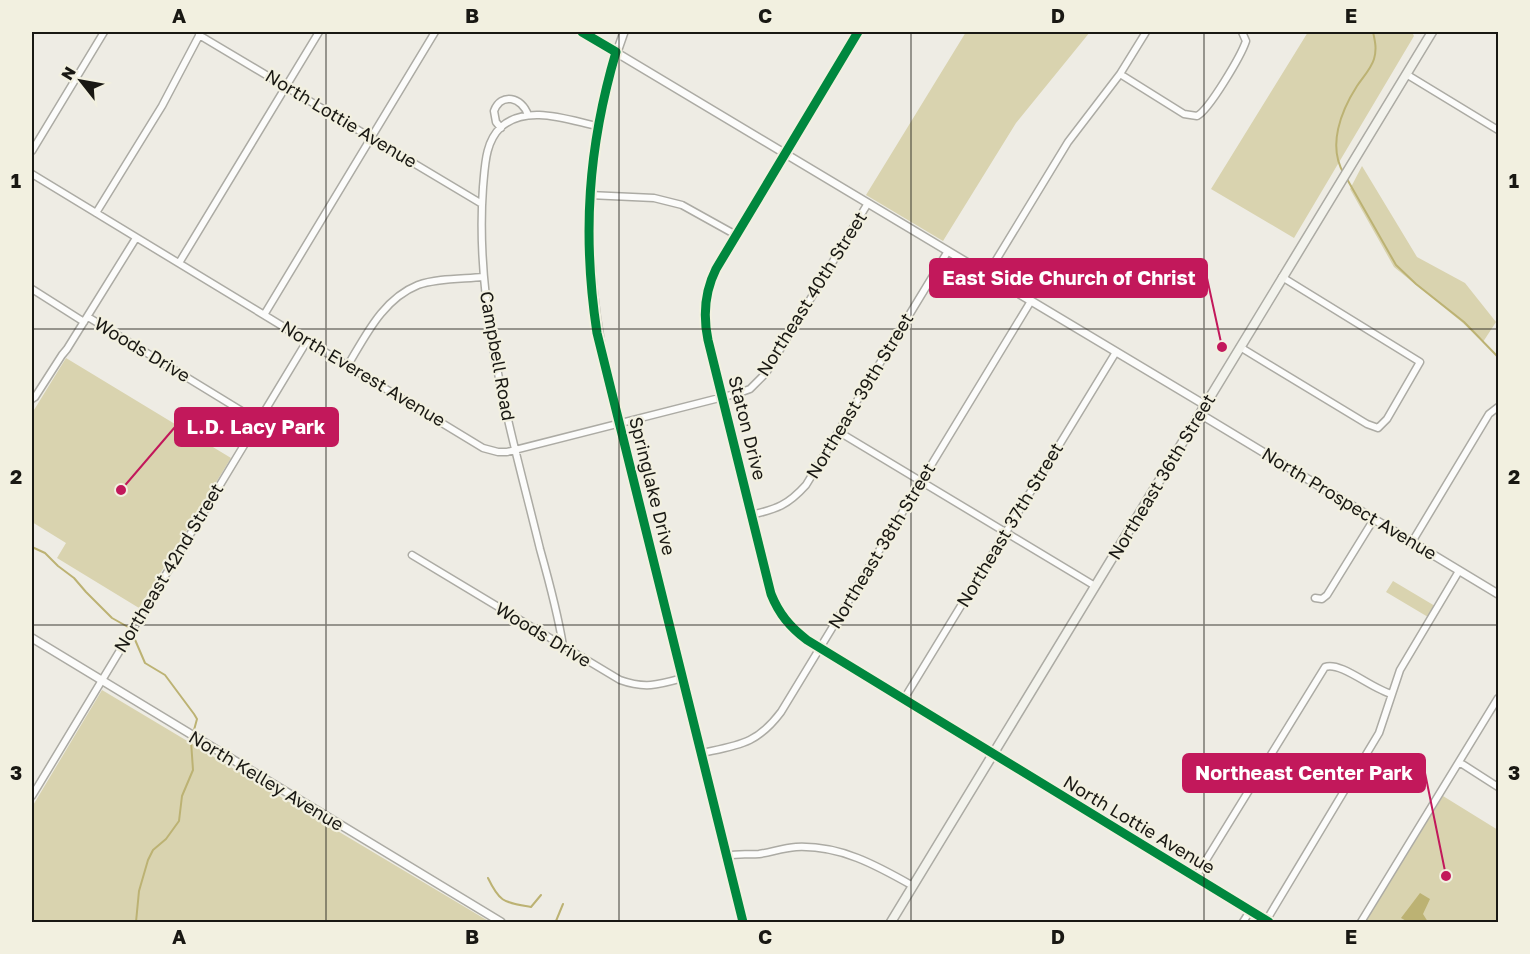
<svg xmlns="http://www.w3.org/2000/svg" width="1530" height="954" font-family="'Golos Text',sans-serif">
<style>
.green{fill:#d9d3af}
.water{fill:#bcb273}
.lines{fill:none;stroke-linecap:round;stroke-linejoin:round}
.stream{stroke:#bcb273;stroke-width:2}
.minor-casing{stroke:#acaba4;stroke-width:9}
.tertiary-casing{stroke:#acaba4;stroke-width:10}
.secondary-casing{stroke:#acaba4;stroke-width:11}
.minor{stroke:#fcfcfb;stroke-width:6}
.tertiary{stroke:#fcfcfb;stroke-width:7}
.secondary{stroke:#f3f3ed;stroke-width:8}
.cycleway-casing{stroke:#f2f0e0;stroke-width:13}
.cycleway{stroke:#00873e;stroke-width:9}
.grid{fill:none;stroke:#191813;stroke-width:1.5;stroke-opacity:0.55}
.labels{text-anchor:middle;stroke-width:4.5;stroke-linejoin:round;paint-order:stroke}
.street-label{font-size:18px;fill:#191813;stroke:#f2f0e0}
.leader{fill:none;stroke:#c2185b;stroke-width:2}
.callout-dot{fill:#c2185b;stroke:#f2f0e0;stroke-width:2}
.callout{fill:#c2185b;stroke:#c2185b;stroke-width:2}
.callout-label{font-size:20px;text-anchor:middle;font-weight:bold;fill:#fff}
.neatline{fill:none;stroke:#191813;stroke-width:2}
.grid-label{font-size:20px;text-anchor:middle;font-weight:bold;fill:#191813}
</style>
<rect width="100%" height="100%" fill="#eeece4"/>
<path class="green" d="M966 32H1090L1016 123 943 241 866 195Z
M1308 32H1412L1414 36 1294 238 1211 189Z
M1362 166 1417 257 1465 283 1496 322 1483 342 1463 323 1394 267 1350 189Z
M66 358 231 458 139 608 57 558 66 543 32 522V409L34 410Z
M1393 581 1435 606 1428 617 1386 592Z
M102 690 490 922H32V807Z
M1443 796 1498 830V922H1365Z"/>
<path class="water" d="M1420 893 1430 899 1423 914 1428 922H1408L1401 918Z"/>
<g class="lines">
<path class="stream" d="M1344 174C1327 146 1341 111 1357 86 1363 77 1371 69 1374 59 1377 49 1375 41 1373 32
M1347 179 1396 265 1416 284 1464 322 1498 357
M32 547 45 553 58 566 74 578 86 592 112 618 128 627
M133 635 145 663 165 675 194 714 197 719 194 730
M488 878C500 903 504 902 531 907L541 895
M136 922 139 891 148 860 153 850 166 839 179 821 182 796 193 770 191 741
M557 922 556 921 563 904"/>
<g class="minor-casing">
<path id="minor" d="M858 32 716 269C705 291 703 316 708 340L771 594C779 614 790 627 807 640L1269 922
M199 35 482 204
M1120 74 1184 114 1197 116C1209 110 1241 56 1246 41L1242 32
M1406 74 1498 130
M501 128 496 122 494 111C501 92 522 97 528 115
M32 151 104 32
M32 174 483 448 498 452H507L739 393 750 389 766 373 868 203
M589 195 654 198 682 205 736 235
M96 213 162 106 201 32
M179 263 319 32
M987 275 1068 142 1120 74 1146 32
M32 289 84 322
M264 315 435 32
M88 317 258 421
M1240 347 1367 424 1378 428 1387 419 1420 362 1282 277
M348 365C366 335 383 299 418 285 438 278 463 279 483 277
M32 399 35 397 62 355 67 349 136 238
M839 432 1095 586
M751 515C777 509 788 505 806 485L948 251
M1412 542 1489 414 1498 407
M412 555 620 680C645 689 658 685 683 678
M1315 598 1322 599 1327 595 1374 519
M563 646C558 614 549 581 540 549 511 430 474 310 483 187 485 166 485 142 501 127 527 104 568 120 597 126
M904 699 1116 352
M702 753C739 745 757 744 781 712L1031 301
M1459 762 1498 787
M32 796 307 341
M727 856C738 853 748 855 759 854 772 852 783 848 796 847 840 845 876 865 913 886
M1195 878 1325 667C1341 661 1373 690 1392 694
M1266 921 1379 733 1400 670 1459 571
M1243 922 1250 911
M1361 922 1498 698"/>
</g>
<g class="tertiary-casing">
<path id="tertiary" d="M582 32 1205 405
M624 32C581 148 581 264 609 384L743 922
M1200 414 1498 594
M32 638 501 922"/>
</g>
<g class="secondary-casing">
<path id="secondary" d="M891 922 1432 32"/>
</g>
<use href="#minor" class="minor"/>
<use href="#tertiary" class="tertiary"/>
<use href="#secondary" class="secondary"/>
<g class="cycleway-casing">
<path id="cycleway" d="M582 32 616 52C588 147 582 235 597 333L743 922
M858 32 716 269C705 291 703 316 708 340L771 594C779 614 790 627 807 640L1269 922"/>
</g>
<use href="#cycleway" class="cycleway"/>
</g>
<path class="grid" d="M326 32V922M619 32V922M911 32V922M1204 32V922M32 329H1498M32 625H1498"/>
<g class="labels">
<g class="street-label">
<text transform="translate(341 119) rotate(31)" y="6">North Lottie Avenue</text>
<text transform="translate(812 294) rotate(-58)" y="6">Northeast 40th Street</text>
<text transform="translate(142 350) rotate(31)" y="6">Woods Drive</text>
<text transform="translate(497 356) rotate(80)" y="6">Campbell Road</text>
<text transform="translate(363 374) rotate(31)" y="6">North Everest Avenue</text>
<text transform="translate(860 396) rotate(-59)" y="6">Northeast 39th Street</text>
<text transform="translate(747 428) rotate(76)" y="6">Staton Drive</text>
<text transform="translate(1162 477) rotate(-59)" y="6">Northeast 36th Street</text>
<text transform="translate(652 486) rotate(76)" y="6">Springlake Drive</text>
<text transform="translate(1349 504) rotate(31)" y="6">North Prospect Avenue</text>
<text transform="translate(1010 525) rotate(-59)" y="6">Northeast 37th Street</text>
<text transform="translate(882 546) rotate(-59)" y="6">Northeast 38th Street</text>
<text transform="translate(169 568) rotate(-59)" y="6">Northeast 42nd Street</text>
<text transform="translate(543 635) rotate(31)" y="6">Woods Drive</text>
<text transform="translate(266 781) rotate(31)" y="6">North Kelley Avenue</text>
<text transform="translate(1139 825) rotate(31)" y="6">North Lottie Avenue</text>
</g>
</g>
<path class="leader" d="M1222 347L1207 278M121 490L175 427M1446 876L1425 773"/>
<g class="callout-dot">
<circle cx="1222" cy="347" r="6"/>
<circle cx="121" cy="490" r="6"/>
<circle cx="1446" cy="876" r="6"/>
</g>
<g class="callout">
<rect x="930" y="259" width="277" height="38" rx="6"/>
<rect x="175" y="408" width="163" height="38" rx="6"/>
<rect x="1183" y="754" width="242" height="38" rx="6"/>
</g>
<g class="callout-label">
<text x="1069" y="285">East Side Church of Christ</text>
<text x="256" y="434">L.D. Lacy Park</text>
<text x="1304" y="780">Northeast Center Park</text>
</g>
<rect width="1530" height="954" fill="none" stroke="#f2f0e0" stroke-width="66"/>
<g transform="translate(81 81) rotate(301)" stroke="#f2f0e0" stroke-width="4.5" paint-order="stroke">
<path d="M0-4.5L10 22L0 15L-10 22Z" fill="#191813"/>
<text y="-9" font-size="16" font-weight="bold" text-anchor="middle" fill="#191813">N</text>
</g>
<rect x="33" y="33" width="1464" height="888" class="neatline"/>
<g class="grid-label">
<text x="179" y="23">A</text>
<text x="472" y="23">B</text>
<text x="765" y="23">C</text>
<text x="1058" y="23">D</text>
<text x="1351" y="23">E</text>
<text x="16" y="188">1</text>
<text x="1514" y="188">1</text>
<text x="16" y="484">2</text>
<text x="1514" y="484">2</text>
<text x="16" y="780">3</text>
<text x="1514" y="780">3</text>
<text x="179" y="944">A</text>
<text x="472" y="944">B</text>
<text x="765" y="944">C</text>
<text x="1058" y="944">D</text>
<text x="1351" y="944">E</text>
</g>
</svg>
